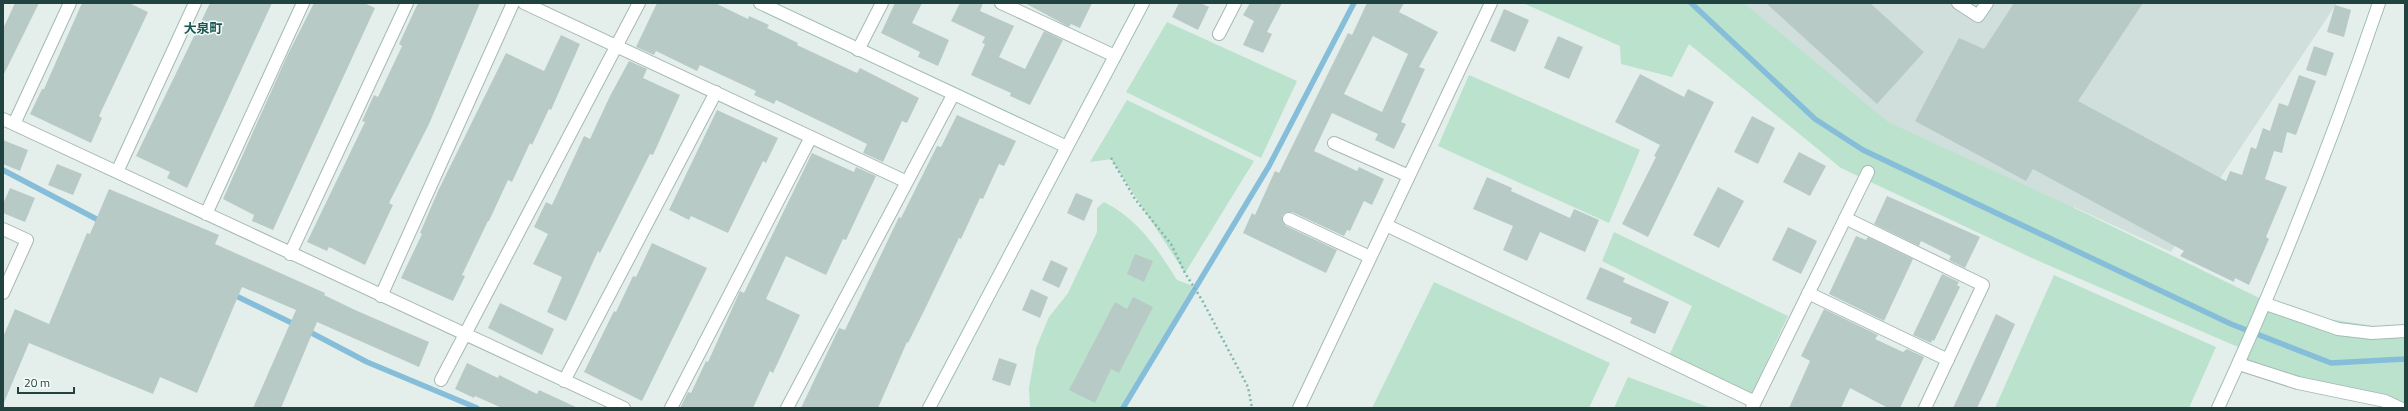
<svg xmlns="http://www.w3.org/2000/svg" width="2408" height="411" font-family="'Titillium Web','Noto Sans JP',sans-serif">
<style>
.built{fill:#d1dfdc}
.green{fill:#bae2cc}
.lines{fill:none;stroke-linecap:round;stroke-linejoin:round}
.stream{stroke:#86bdd9;stroke-width:5.5}
.building{fill:#b8cac6;fill-rule:evenodd}
.street-casing{stroke:#a6b8b5;stroke-width:14}
.secondary-casing{stroke:#a1bcb8;stroke-width:14}
.path{stroke:#81b6af;stroke-width:2.5;stroke-dasharray:2 3;stroke-linecap:butt}
.street{stroke:#fff;stroke-width:12}
.secondary{stroke:#fff;stroke-width:12}
.labels{text-anchor:middle;stroke-width:3;stroke-linejoin:round;paint-order:stroke}
.quarter-label{font-size:13px;font-weight:bold;fill:#1a5754;stroke:#f5fbf9}
</style>
<rect width="100%" height="100%" fill="#e4efec"/>
<path class="built" d="M1744 3H2337L2171 252 2074 207 2071 212 1892 130Z"/>
<path class="green" d="M1523 3H1744L1888 122 2087 214 2290 313 2405 331V408L2254 369 2238 347 2034 259 1841 168 1689 44 1672 77 1621 64 1620 46Z
M1167 22 1297 81 1261 158 1126 92Z
M1469 75 1640 150 1609 223 1438 146Z
M1127 100 1254 161 1185 273 1111 159 1090 162Z
M1104 202C1138 219 1157 248 1177 280L1193 286 1120 408H1030L1029 388 1036 348 1049 317 1068 293 1097 232V208Z
M1614 232 1788 316 1751 396 1667 360 1692 306 1602 261Z
M2054 275 2216 347 2189 408H1995Z
M1434 282 1610 363 1589 408H1372Z
M1628 377 1711 408H1614Z"/>
<g class="lines">
<path class="stream" d="M1691 3 1815 119 1863 150 2231 324 2331 363 2405 359
M3 170 102 222
M232 294 296 325
M306 330 367 362 477 408
M1123 408 1269 166 1354 3"/>
</g>
<path class="building" d="M15 3H39L3 76V29Z
M82 3H129L148 12 99 116 102 118 91 143 30 114 42 89H44Z
M210 3H272L187 188 167 178 170 172 136 156Z
M314 3H364L375 8 273 230 252 221 254 215 223 199 287 56Z
M418 3H480L429 124 389 203 393 205 365 265 329 247 327 251 307 242 365 122 362 121 374 95 378 97 402 46 399 44Z
M657 3H715L748 19 749 16 769 25 767 28 798 43 797 45 857 73 860 68 919 98 907 123 902 121 883 162 863 153 867 144 828 125 776 100 774 104 754 95 756 91 700 65 697 71 656 51 654 55 636 47Z
M895 3H922L912 23 949 40 938 66 918 57 920 52 881 33Z
M960 3H983L980 11 1014 26 999 57 1025 69 1044 31 1063 40 1030 105 1010 96 1011 93 971 75 985 44 982 43 985 37 951 21Z
M1025 3H1092L1080 28 1071 24 1069 27Z
M1179 3H1200L1209 7 1198 30 1172 17Z
M1250 3H1282L1267 32 1272 34 1263 53 1243 45 1254 21 1243 15Z
M1367 3H1404L1399 12 1438 32 1419 67 1425 69 1401 122 1406 124 1394 149 1375 140 1378 134 1332 113 1314 151 1357 171 1359 167 1384 179 1372 205 1364 201 1350 231 1347 230 1344 236 1292 212 1285 213 1282 216 1283 223 1286 226 1337 250 1326 273 1243 233 1252 213 1255 215 1275 171 1279 173 1348 33 1352 35ZM1373 36 1408 54 1382 112 1344 94Z
M1766 3H1870L1924 52 1877 104Z
M2014 3H2143L2078 101 2226 181 2230 171 2242 175 2251 147 2256 149 2263 128 2270 131 2279 103 2288 106 2299 75 2316 81 2296 135 2287 132 2282 153 2274 151 2265 179 2287 187 2266 237 2269 239 2249 285 2235 278 2234 282 2180 256 2184 251 2033 169 2026 181 1915 121 1959 38 1984 49Z
M2335 5 2351 10 2344 37 2327 32Z
M1504 9 1529 20 1515 52 1490 41Z
M561 35 580 44 551 110 549 109 532 145 530 143 512 182 508 180 489 221H488L462 275 465 276 453 301 401 278 422 234 420 233 438 191 506 53 544 71Z
M1558 36 1583 47 1569 79 1544 68Z
M2314 46 2334 53 2326 76 2306 70Z
M629 61 647 69 643 78 680 95 653 155 650 154 600 253 598 251 566 321 547 312 562 277 533 264 548 234 534 227 546 202 552 205 584 136 590 139 610 96Z
M1640 74 1684 97 1688 89 1714 102 1648 237 1622 224 1656 157 1654 156 1660 145 1615 122Z
M717 110 778 138 766 163 763 161 728 233 691 216 689 220 669 210Z
M957 115 1016 141 1004 166 999 164 983 199 980 198 961 239 959 238 924 311 908 343 907 342 878 408H801L839 328 845 330 899 217 901 218 937 146 941 147Z
M1752 116 1775 128 1758 164 1734 152Z
M3 140 28 150 20 171 3 164Z
M1799 152 1826 166 1810 196 1783 182Z
M812 153 854 172 856 167 876 176 846 240 843 239 826 275 786 256 766 299 800 315 773 373 770 371 753 408H680L688 392 691 393 706 361 708 362 740 291 744 293Z
M57 164 82 174 73 195 48 185Z
M1487 177 1512 188 1511 191 1570 218 1574 209 1599 220 1585 252 1540 232 1527 261 1503 250 1513 226 1473 209Z
M1718 187 1744 201 1719 248 1693 235Z
M10 188 35 198 25 222 3 213V204Z
M109 189 219 235 215 244 325 293 324 295 355 310 429 342 419 367 317 322 281 408H253L296 310 242 287 197 393 160 377 153 394 29 343 3 405V337L15 309 49 324 87 233 90 234Z
M1076 193 1093 200 1084 221 1067 213Z
M1887 196 1980 237 1965 268 1949 260 1951 256 1921 241 1919 246 1874 224Z
M1788 227 1817 241 1801 274 1772 260Z
M1856 236 1866 240 1868 237 1913 259 1884 321 1829 294Z
M652 243 707 268 642 401 584 372 614 311 616 312 633 276 636 277Z
M1135 254 1153 261 1144 282 1127 274Z
M1051 260 1068 268 1059 288 1042 280Z
M1600 267 1625 278 1623 282 1669 302 1655 334 1630 323 1632 318 1586 299Z
M1942 274 1959 282 1957 285 1960 287 1934 341 1932 340 1931 343 1913 335Z
M1031 289 1048 297 1040 318 1022 310Z
M1133 297 1153 307 1119 373 1111 369 1095 403 1069 390 1115 302 1127 309Z
M500 303 554 329 542 355 488 328Z
M1824 309 1878 335 1875 339 1903 352 1907 349 1924 357 1900 408H1888L1850 388 1841 408H1789L1810 361 1801 356Z
M1996 314 2015 324 1986 389 1977 408H1953Z
M999 358 1017 364 1010 386 992 380Z
M467 363 498 378 499 375 537 394 539 390 578 408H502L475 396 474 398 455 389Z"/>
<g class="lines">
<g class="street-casing">
<path id="street" d="M524 3 907 182
M1001 3 1115 56
M1958 3 1978 16 1987 3
M1219 34 1235 3
M858 50 882 3
M3 119 624 408
M14 124 70 3
M1334 143 1409 176
M117 172 195 3
M206 214 303 3
M1845 218 1983 285 1925 408
M1289 219 1370 257
M1386 225 1755 402
M3 229 27 240 3 293
M290 254 407 3
M1808 293 1948 360
M381 296 513 3
M2239 364 2298 383 2385 401 2400 408
M441 380 639 3
M564 381 716 92
M671 408 811 137
M787 408 953 95
M1299 408 1491 3
M1752 408 1868 172"/>
</g>
<g class="secondary-casing">
<path id="secondary" d="M760 3 1067 147
M2266 304 2338 329 2372 333 2405 331
M929 408 1143 3
M2218 408C2279 276 2332 141 2379 3"/>
</g>
<path class="path" d="M1111 158 1135 199 1171 244 1185 273 1202 300 1248 387 1252 408"/>
<use href="#street" class="street"/>
<use href="#secondary" class="secondary"/>
</g>
<g class="labels">
<g class="quarter-label">
<text x="203" y="33">大泉町</text>
</g>
</g>
<rect width="2408" height="411" fill="none" stroke="#214340" stroke-width="8"/>
<path d="M18 387v6h56v-6" fill="none" stroke="#214340" stroke-width="2"/>
<text x="24" y="387" font-size="12" fill="#214340" stroke="#f5fbf9" stroke-width="3" paint-order="stroke">20 m</text>
</svg>
